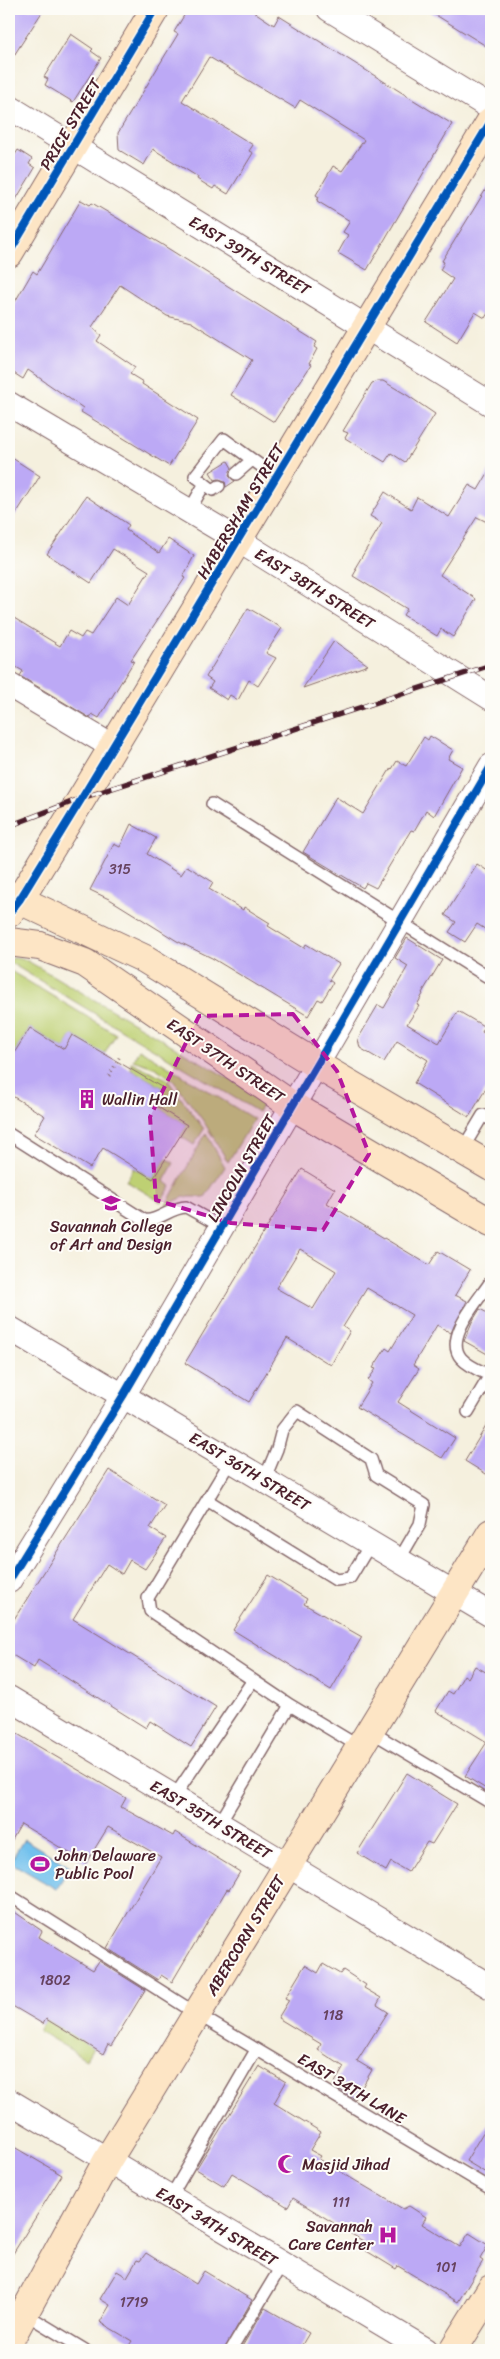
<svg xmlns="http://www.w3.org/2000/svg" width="500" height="2359" font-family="Sriracha,sans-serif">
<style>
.green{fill:#bed073;stroke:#84784f}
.water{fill:#72c1ed;stroke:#5e708c}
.building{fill:#bca9f5;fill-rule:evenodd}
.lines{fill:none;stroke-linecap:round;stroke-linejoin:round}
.lane-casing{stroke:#86686a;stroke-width:14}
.street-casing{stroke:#86686a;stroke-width:26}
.secondary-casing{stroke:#86686a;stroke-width:30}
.path{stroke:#86686a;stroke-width:3;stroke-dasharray:1 4;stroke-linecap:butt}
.lane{stroke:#fff;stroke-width:11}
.street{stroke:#fff;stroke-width:24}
.secondary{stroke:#fde5c5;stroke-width:28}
.rail-casing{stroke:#4a1f2b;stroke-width:5.5}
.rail{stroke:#fdfcf7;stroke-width:4;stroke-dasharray:11;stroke-linecap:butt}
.cycleway-casing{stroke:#fdfcf7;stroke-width:11}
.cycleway{stroke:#0057b8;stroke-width:8}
.marked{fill:#b5179e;fill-opacity:0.2;stroke:#b5179e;stroke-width:4;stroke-dasharray:10 6;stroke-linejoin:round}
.labels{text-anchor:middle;stroke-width:4;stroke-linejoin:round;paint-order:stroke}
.number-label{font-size:14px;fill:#66425e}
.street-label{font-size:16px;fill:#4a1f2b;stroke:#fdfcf7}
.poi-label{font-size:16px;fill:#4a1f2b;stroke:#fdfcf7;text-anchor:start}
</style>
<rect width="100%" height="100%" fill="#fdfcf7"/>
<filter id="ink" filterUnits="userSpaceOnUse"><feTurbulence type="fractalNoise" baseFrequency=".02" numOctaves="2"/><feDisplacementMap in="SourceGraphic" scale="10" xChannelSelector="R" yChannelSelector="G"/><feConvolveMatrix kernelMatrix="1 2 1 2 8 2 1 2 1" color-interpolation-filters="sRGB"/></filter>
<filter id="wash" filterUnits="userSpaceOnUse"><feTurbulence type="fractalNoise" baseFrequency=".0096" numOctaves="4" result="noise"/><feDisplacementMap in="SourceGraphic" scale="20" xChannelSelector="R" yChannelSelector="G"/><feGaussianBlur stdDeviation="1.12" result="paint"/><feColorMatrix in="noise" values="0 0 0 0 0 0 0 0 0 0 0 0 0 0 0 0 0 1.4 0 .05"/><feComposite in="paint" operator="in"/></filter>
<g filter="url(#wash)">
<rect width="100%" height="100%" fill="#f5f0de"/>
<path class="green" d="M15 958 26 960 266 1100 258 1112 9 962V959Z
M9 970 116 1034 104 1055 72 1035 64 1049 30 1028 9 1061Z
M139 1049 254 1119 228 1162 204 1122 172 1079 156 1068 133 1060Z
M131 1062 167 1079 204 1129 194 1145 180 1136 187 1125 153 1104 163 1088 131 1069Z
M206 1133 225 1167 205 1197H184L166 1205Z
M166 1158 174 1163 164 1181 171 1186 161 1202 126 1181 134 1168 153 1179Z
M46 2019 98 2039 86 2059 39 2031Z"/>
<path class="water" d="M24 1839 70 1867 56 1889 10 1862Z"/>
<g id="blocks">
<path class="building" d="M9 9H44L9 63Z
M188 9H250L274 25 279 16 452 124 367 270 338 253 348 235 343 232 350 221 317 201 319 197 316 195 333 166 342 171 364 140 300 100 295 108 209 57 182 101 253 145 249 151 253 153 228 194 215 186 213 189 197 179 198 177 153 149 144 165 119 150 118 133 178 34 174 32Z
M426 9H491V49Z
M71 34 93 49 91 51 101 58 73 102 45 85 48 79 44 77Z
M18 150 32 159 29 164 35 168 9 211V164Z
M491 181V308L485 318 475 312 457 342 426 322 453 279 440 270 444 262 442 261Z
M81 200 90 205 92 203 161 244 317 342 314 347 317 349 309 364 311 365 274 422 231 395 252 360 191 322 167 316 120 285 92 327 101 335 97 341 135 367 130 374 143 382 142 384 198 420 169 466 81 412 83 408 28 370 23 379 9 370V312L33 271 37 274Z
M378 381H383L407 395 435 414 405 462 391 453 385 462 345 438 348 433 343 431 372 383Z
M9 456 40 476 9 525Z
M228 461 232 468 229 476 235 481 226 487 225 481 219 479 215 480 210 472Z
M491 468V524L477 517 440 575 476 599 453 637 441 629 437 636 403 615 407 609 353 576 357 569 355 568 382 523 370 516 385 492 411 509 417 497 449 517 469 485 478 490Z
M86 496 129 525 126 530 159 553 168 539 194 556 183 577 185 578 131 660 134 661 99 718 92 714 90 718 20 676 23 671 9 663V615L60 646 69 631 81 638 85 632 91 635 116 597 128 605 149 571 113 549 91 583 47 554Z
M248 608 282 628 266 653 276 658 258 686 249 680 238 700 230 695 227 700 209 688 213 682 206 677Z
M334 641 368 665 303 688Z
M430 736 453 750 448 759 462 767 434 816 426 810 414 831 411 830 376 888 366 883 363 888 303 852 336 797 363 814 391 768 392 769 397 761 406 766 424 737 428 740Z
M131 824 156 838 147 854 181 875 187 866 213 882 209 889 243 910 244 907 270 923 268 926 304 948 306 944 339 964 329 980 333 983 322 1001 318 999 308 1016 212 958 177 941 111 900 90 890 114 844 120 847Z
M477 864 491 873V933L477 924 465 942 449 932 456 922 445 915Z
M407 938 442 960 422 993 423 994 417 1005 419 1006 407 1024 439 1043 458 1011 485 1027 482 1032 491 1038V1080L469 1117 414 1083 428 1060 397 1041 384 1062 360 1048 358 1039 378 1005 384 1008 408 966 395 958Z
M30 1028 64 1049 72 1035 163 1088 153 1104 187 1125 153 1179 103 1148 90 1168 34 1134 45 1116 9 1094V1061Z
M302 1169 335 1189 327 1203 384 1238 429 1265 438 1251 470 1270 455 1295 467 1301 451 1333 437 1325 413 1365 419 1369 398 1402 455 1438 442 1458 357 1407 372 1383 368 1380 376 1369 373 1368 386 1348 390 1351 412 1315 367 1288 343 1327 350 1331 331 1365 287 1338 249 1402 185 1363ZM300 1249 336 1271 313 1309 276 1288Z
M480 1309 491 1315V1356L464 1341 472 1322Z
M491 1418V1477L465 1461Z
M109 1470 165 1505 150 1528 166 1538 145 1569 130 1560 122 1574 107 1564 73 1619 216 1707 191 1747 150 1721 146 1728 38 1660 34 1668 9 1653V1627Z
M268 1575 307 1599 304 1604 362 1637 331 1690 233 1630Z
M475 1666 491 1675V1792L465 1776 487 1742 436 1711 448 1691 453 1694 464 1675 468 1678Z
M9 1729 126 1798 121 1807 173 1836 175 1832 240 1872 229 1890 227 1889 172 1982 161 1975 158 1980 107 1948 161 1857 108 1827 86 1863 21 1824 9 1845Z
M407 1773 457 1804 432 1844 427 1842 408 1872 391 1862 386 1871 357 1853Z
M9 1908 42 1931 39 1937 93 1970 99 1961 145 1990 111 2046 108 2044 103 2054 46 2019 43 2024 9 2004Z
M323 1964 340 1974 343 1970 366 1985 364 1988 381 1998 377 2005 388 2012 357 2061 372 2070 355 2099 333 2086 344 2067 318 2050 321 2044 278 2018 289 2000 285 1998 305 1965 318 1973Z
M259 2066 286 2082 274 2103 321 2132 310 2150 321 2156 319 2159 403 2209 409 2206 426 2217 422 2224 460 2247 469 2233 488 2245 480 2259 483 2261 458 2302 398 2266 396 2269 360 2247 363 2241 293 2198 288 2207 232 2173 224 2186 196 2169Z
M491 2119V2176L466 2161Z
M9 2144 62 2175 9 2260Z
M146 2253 196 2284 204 2271 252 2300 224 2350H126L132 2341 100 2322 110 2305 100 2299 117 2271 127 2277 137 2260 140 2261Z
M265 2308 309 2333 299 2350H240Z"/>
</g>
</g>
<g filter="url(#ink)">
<use href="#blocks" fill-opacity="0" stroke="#86686a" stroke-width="1"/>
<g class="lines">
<g class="lane-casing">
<path id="lane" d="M236 474 252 460
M219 486 213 490 195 476 224 439 276 477
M189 511 204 485
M212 804 491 979
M9 1134 144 1220C156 1223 171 1207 186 1207L222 1227
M462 1150 483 1115 491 1120
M491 1281C480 1299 443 1337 461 1358 469 1367 481 1371 491 1376
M468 1412 490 1375
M231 1460 148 1598 150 1611 290 1705 360 1747
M264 1480 277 1449 282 1430 297 1411 371 1459 376 1475 424 1505 420 1524 399 1560
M207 1500 336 1580 350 1578 371 1543
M370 1731 491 1803
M174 1797 253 1680
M219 1824 290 1705
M9 1895 197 2014 491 2189
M170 2198 256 2050
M9 2304 85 2350
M231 2350 282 2265"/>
</g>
<g class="street-casing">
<path id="street" d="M329 9 491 108
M9 107 491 404
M9 404 238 540 491 698
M9 685 113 747
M9 1328 491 1615
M9 1581 123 1396 491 766
M9 1698 491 1987
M9 2101 426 2350"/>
</g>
<g class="secondary-casing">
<path id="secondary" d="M9 253 155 9
M9 895 145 959 317 1065 491 1167
M9 913 20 899 82 798 491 121
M9 942 40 946 85 963 293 1106 491 1223
M9 2341 107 2161 491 1533
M453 2350 491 2289"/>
</g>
<path class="path" d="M109 1076 120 1056"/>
<use href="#lane" class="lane"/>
<use href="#street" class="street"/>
<use href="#secondary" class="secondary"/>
<g class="rail-casing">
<path id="rail" d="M9 826 82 798 491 665"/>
</g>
<use href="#rail" class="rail"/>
<g class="cycleway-casing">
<path id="cycleway" d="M9 253 155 9
M9 913 20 899 82 798 491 121
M9 1581 123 1396 491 766"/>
</g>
<use href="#cycleway" class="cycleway"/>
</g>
</g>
<path class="marked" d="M293 1014 337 1071 369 1154 323 1230 231 1223 156 1200 150 1117 199 1016Z"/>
<defs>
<g id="building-bare" transform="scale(1.5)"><path d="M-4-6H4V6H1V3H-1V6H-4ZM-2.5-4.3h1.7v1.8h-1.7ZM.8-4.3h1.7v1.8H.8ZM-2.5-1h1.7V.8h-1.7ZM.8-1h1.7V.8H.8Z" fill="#b5179e" stroke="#fdfcf7" stroke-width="2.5" paint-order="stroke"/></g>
<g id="university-bare" transform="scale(1.5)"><path d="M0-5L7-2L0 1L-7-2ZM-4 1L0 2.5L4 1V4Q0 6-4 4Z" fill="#b5179e" stroke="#fdfcf7" stroke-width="2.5" paint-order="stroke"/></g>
<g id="stadium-bare" transform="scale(1.5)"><path d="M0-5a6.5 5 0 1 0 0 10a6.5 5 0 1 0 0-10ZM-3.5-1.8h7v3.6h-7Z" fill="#b5179e" stroke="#fdfcf7" stroke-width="2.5" paint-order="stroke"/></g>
<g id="mosque-bare" transform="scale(1.5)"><path d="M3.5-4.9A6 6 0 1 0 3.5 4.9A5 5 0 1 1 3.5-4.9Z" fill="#b5179e" stroke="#fdfcf7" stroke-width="2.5" paint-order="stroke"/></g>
<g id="hospital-bare" transform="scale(1.5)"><path d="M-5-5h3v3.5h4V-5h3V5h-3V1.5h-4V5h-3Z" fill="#b5179e" stroke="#fdfcf7" stroke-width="2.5" paint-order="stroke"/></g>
</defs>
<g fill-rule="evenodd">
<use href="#building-bare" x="87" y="1099"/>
<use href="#university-bare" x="111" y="1203"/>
<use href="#stadium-bare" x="40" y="1864"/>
<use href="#mosque-bare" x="287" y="2164"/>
<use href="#hospital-bare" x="388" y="2235"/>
</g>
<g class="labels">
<g class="number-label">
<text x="120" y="874">315</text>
<text x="55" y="1985">1802</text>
<text x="333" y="2020">118</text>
<text x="341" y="2207">111</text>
<text x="446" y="2272">101</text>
<text x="134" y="2307">1719</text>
</g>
<g class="street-label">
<text transform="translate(70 124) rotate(-59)" y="6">PRICE STREET</text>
<text transform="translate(250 255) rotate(31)" y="6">EAST 39TH STREET</text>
<text transform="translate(240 511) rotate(-59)" y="6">HABERSHAM STREET</text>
<text transform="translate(315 588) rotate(32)" y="6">EAST 38TH STREET</text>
<text transform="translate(226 1060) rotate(34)" y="6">EAST 37TH STREET</text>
<text transform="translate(241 1168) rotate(-60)" y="6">LINCOLN STREET</text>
<text transform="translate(250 1471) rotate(31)" y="6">EAST 36TH STREET</text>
<text transform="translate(211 1819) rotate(31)" y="6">EAST 35TH STREET</text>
<text transform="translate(245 1935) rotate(-59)" y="6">ABERCORN STREET</text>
<text transform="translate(352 2088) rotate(31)" y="6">EAST 34TH LANE</text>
<text transform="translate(217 2226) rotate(31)" y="6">EAST 34TH STREET</text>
</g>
<g class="poi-label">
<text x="102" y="1105">Wallin Hall</text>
<text x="111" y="1232" text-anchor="middle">Savannah College<tspan x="111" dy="18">of Art and Design</tspan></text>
<text x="55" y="1861">John Delaware<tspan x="55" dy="18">Public Pool</tspan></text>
<text x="302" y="2170">Masjid Jihad</text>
<text x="373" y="2232" text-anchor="end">Savannah<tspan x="373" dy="18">Care Center</tspan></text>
</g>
</g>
<rect width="500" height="2359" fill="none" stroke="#fdfcf7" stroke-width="30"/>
</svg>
